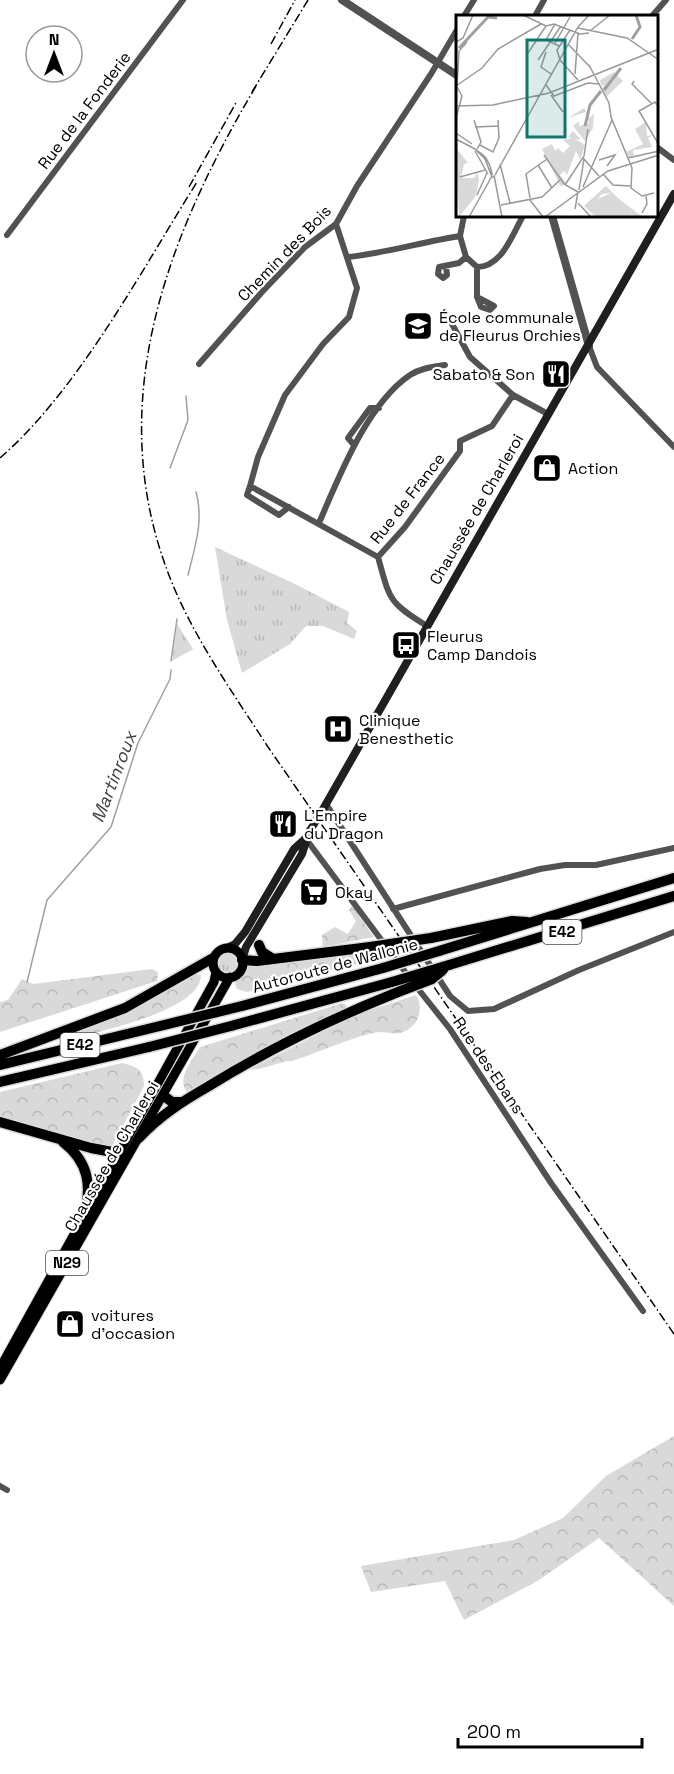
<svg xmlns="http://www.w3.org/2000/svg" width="674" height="1774" font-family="'Space Grotesk',sans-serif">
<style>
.grass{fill:url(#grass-tufts)}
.forest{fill:url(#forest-crowns)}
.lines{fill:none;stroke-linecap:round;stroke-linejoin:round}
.stream{stroke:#a0a0a0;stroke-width:1.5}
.primary-casing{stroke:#dbdbdb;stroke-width:11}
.motorway-casing{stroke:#dbdbdb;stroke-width:13}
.minor{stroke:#525252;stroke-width:6}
.tertiary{stroke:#525252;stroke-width:8}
.secondary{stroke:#1f1f1f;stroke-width:8}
.primary{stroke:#000;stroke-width:9}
.motorway{stroke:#000;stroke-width:10}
.rail{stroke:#000;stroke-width:1.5;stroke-dasharray:9 3 1.5 3;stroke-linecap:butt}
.motorway-bridge-casing{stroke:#dbdbdb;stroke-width:13;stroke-linecap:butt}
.secondary-bridge{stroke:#1f1f1f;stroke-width:8}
.motorway-bridge{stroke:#000;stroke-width:10}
.labels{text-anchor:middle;stroke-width:4.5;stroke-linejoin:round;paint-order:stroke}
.shield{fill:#fff;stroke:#4c4c4c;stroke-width:1.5}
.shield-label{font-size:15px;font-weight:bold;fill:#000}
.street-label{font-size:16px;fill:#000;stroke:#fff}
.poi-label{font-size:16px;fill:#000;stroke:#fff;text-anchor:start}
.water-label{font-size:18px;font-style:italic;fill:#414141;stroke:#fff}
.inset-river{fill:none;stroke:#a0a0a0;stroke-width:3}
.inset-road{fill:none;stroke:#999;stroke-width:1.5}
.view{fill:#0f766e;fill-opacity:0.15;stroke:#0f766e;stroke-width:3}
.inset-edge{fill:none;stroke:#000;stroke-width:3}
</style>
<defs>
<pattern id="grass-tufts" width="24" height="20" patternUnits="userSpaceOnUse" patternTransform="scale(1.5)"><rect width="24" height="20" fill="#d9d9d9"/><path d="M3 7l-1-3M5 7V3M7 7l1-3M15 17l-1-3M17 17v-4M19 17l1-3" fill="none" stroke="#b8b8b8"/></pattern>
<pattern id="forest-crowns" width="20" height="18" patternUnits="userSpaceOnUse" patternTransform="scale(1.5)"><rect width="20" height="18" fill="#d9d9d9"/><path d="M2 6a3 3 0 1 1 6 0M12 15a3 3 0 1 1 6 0" fill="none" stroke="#b8b8b8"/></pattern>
</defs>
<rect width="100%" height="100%" fill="#fff"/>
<path class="grass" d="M215 547 297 585 349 612 347 623 357 631 354 639 323 626H306L290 644 242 673 227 620Z
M177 624 193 649 172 661Z
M216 963a11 11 0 1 1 22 0a11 11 0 1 1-22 0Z"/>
<path class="forest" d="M352 905 374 937 323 947 322 935 335 927 348 934 356 921 349 910Z
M372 951 375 959 247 992 237 989 235 983 247 965Z
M152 969 158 972 157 981 0 1032V1002L8 1000 22 979 33 984Z
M195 974 201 975C201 1009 108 1029 80 1037L78 1036 82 1030Z
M416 995C423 1005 420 1021 410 1028 398 1037 393 1032 380 1032 362 1033 312 1055 292 1061 278 1061 259 1072 250 1069L358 1014Z
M343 1003 346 1005V1011L191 1092H187C176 1078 192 1061 200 1047Z
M122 1063C138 1067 144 1070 144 1086L111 1148 0 1118V1092Z
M674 1436V1606L599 1538 539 1580 464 1620 445 1581 371 1592 361 1566 514 1540 563 1518 606 1476Z"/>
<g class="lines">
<path class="stream" d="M170 468 188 420 186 396
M188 575C195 547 204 520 196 492
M171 661 177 619
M27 982 47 900 111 827 138 743 170 679 171 670"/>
<g class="primary-casing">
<path id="primary" d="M213 963a15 15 0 1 1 30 0a15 15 0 1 1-30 0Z
M0 1368 214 982 216 972
M0 1380 230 977"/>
</g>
<g class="motorway-casing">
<path id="motorway" d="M431 938 512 921 527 922
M259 945 262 952 273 959
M439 951 674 878
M242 960 257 961 370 947
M449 965 674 896
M242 1006 383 968
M231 1026 392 982
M0 1055 125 1008 213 958
M0 1065 160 1026
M0 1082 149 1047
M164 1096 172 1102H183
M0 1122 91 1148 118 1153
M139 1138C159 1116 183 1101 209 1086 269 1049 333 1018 398 992
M63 1142C89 1162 92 1186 84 1216"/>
</g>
<path class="minor" d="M464 16 474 0
M535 16 544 0
M652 16 666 0
M658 148 674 160
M336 224 357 288 349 317 323 344 285 395 258 457 250 486 378 557C390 600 388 602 427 626
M7 235 183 0
M460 236 466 257 477 267C502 267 512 235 523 216
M348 257C386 253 422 242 460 236L464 216
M446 266 447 275 443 278 438 274 439 267 459 263 466 257
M477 267V297L481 307 490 310 494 306 477 297
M452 324 470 357 513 395 548 414
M589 346 597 367 674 447
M199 364 262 292 305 247 336 224 357 186 431 74 458 28
M354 445 348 438 370 408H379
M250 486 247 495 279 515 289 507
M319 523C339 477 367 404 410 375 421 368 433 367 445 365
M378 557 405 527 460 451V441L492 426 513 395
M326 804 450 996 468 1011 494 1009 579 970 674 932
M306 839 409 977
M393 909 540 869 565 865H596L674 848
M415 985 450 1029 551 1183 643 1311
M0 1486 7 1490"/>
<path class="tertiary" d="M342 0 458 76
M552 216 589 346"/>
<path class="secondary" d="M322 811 674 194
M227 948 235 944 245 932 294 849 305 839
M242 960 246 947 302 854 309 832"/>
<use href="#primary" class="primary"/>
<use href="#motorway" class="motorway"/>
<path class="rail" d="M271 44 295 0
M256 86C162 245 97 419 179 599 203 651 237 699 268 747L674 1334
M252 92 308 0
M189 187 237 101
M0 458C79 389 141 271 197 182"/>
<g class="motorway-bridge-casing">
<path id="motorway-bridge" d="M370 947 431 938
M383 968 439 951
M392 982 449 965
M398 992 432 979 443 970
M160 1026 242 1006
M149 1047 231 1026"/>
</g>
<path class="secondary-bridge" d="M309 832 322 811"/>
<use href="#motorway-bridge" class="motorway-bridge"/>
</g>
<defs>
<g id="school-square" transform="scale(1.5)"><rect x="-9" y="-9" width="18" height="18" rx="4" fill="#000" stroke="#fff"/><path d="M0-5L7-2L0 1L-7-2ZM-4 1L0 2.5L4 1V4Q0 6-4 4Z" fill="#fff"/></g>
<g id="restaurant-square" transform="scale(1.5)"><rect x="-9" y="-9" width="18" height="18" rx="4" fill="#000" stroke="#fff"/><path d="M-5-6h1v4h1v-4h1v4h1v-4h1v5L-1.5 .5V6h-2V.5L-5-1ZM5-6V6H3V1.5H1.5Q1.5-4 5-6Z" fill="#fff"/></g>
<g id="shop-square" transform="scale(1.5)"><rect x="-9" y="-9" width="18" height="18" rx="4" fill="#000" stroke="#fff"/><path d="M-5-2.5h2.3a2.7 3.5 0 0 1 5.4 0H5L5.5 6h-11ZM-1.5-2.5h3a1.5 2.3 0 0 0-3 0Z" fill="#fff"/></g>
<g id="bus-square" transform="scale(1.5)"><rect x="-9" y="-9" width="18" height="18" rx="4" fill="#000" stroke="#fff"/><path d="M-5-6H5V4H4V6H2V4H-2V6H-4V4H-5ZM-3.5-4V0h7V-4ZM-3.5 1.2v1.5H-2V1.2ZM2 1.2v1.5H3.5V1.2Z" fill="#fff"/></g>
<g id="hospital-square" transform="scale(1.5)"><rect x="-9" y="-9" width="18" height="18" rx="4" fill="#000" stroke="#fff"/><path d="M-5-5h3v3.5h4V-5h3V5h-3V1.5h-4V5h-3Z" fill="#fff"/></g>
<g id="supermarket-square" transform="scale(1.5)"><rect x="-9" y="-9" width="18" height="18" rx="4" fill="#000" stroke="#fff"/><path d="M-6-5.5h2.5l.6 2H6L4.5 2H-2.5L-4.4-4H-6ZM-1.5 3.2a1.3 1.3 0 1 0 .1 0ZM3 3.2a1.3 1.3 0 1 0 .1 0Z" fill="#fff"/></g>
</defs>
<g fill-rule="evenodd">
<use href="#school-square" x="418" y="326"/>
<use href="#restaurant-square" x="556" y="374"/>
<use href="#shop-square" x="547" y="468"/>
<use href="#bus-square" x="406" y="645"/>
<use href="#hospital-square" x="338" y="729"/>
<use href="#restaurant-square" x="283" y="824"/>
<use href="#supermarket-square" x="314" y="892"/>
<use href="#shop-square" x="70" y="1324"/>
</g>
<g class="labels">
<g class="shield">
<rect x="542.5" y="920" width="39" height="24" rx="4.5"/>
<rect x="60.5" y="1033" width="39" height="24" rx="4.5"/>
<rect x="46" y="1251" width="42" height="24" rx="4.5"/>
</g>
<g class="shield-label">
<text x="562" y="937">E42</text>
<text x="80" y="1050">E42</text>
<text x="67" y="1268">N29</text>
</g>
<g class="street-label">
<text transform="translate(84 110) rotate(-53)" y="6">Rue de la Fonderie</text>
<text transform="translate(284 253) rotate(-46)" y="6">Chemin des Bois</text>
<text transform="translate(407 498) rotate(-52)" y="6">Rue de France</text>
<text transform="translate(476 509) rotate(-60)" y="6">Chaussée de Charleroi</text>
<text transform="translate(335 965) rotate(-15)" y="6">Autoroute de Wallonie</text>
<text transform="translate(489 1065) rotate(56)" y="6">Rue des Ebans</text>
<text transform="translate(111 1156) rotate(-60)" y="6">Chaussée de Charleroi</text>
</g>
<g class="poi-label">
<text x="439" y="323">École communale<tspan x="439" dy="18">de Fleurus Orchies</tspan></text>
<text x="535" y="380" text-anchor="end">Sabato &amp; Son</text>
<text x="568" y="474">Action</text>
<text x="427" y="642">Fleurus<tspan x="427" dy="18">Camp Dandois</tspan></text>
<text x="359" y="726">Clinique<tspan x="359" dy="18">Benesthetic</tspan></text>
<text x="304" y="821">L'Empire<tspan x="304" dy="18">du Dragon</tspan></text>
<text x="335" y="898">Okay</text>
<text x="91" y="1321">voitures<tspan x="91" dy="18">d'occasion</tspan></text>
</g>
<g class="water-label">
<text transform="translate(114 777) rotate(-69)" y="6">Martinroux</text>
</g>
</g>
<g transform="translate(456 15)">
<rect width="202" height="202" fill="#fff"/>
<path d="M158 57 167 66 150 82 146 73 149 70 145 71 144 65ZM128 93 134 103 138 98 137 113 129 126 117 111 123 106V111L133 108 130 97 112 103ZM190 107 191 121 197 120 192 123 196 132 177 135 178 142 174 143 170 137 187 129 179 114ZM117 116 125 125 119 124 129 130 124 145 120 136 111 160 108 156 104 160 110 167 105 172 86 134 96 129 99 136 102 133 107 138 114 131 107 125 116 123 112 122ZM155 178 173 192 176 198 171 202H146L141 196 137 190 140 185Z" fill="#d9d9d9"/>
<path d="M0 133 12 148 8 149 5 163H18L21 157 23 165 20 181 3 202ZM150 171 163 184 187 202H171L176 198 173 192 154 178 146 179 137 190 146 202H140L128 191Z" fill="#d9d9d9"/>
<path class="inset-river" d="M176 24 184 12 180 0M3 33 32 2 41 3M148 75 165 53M129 111 134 90 145 76"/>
<path class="inset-road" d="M67 0 90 11 98 9 124 19 133 18M99 9 90 25 103 31M122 13 171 23 203 45M114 15 101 35 104 45 122 65M134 16 154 0M0 27 7 23 17 0M99 28 114 2M112 29 134 52M90 37 85 52 95 59M72 38 90 11M82 45 105 11M133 50 153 88 155 102 176 153 175 173 186 181 198 178M119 59 122 18M178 66 176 69 196 89M90 70 98 81 132 68 143 69M0 71 26 53 42 34 85 9M1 71 3 36 11 27M95 80 107 97M0 91 37 90 93 78 203 34M203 92 199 87 183 96 203 130M0 103 6 81 1 72M18 105 25 127 21 134M42 105 43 123M19 112 42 111M0 118 16 129M0 124 19 134M24 130 37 137 43 123M19 136 32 159M88 140 108 169 122 177 119 194M127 143 143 161M172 143 203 136M143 145 159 140 151 151M44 149 54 188M82 150 96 173M37 159H36L34 151 30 143 26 139 19 134 29 144 36 162H39M147 159 157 170 174 171M38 160 46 202M39 160 122 12 133 0M4 162 29 155M109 170 128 141 132 114M127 172 156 105M123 175 128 144M21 180 31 158M74 183 70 159 91 144M74 185 87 202M122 188 135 202M45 190 86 182 104 165M186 198 191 189 190 181M13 202 36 161M89 202 152 156 203 140"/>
<path class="view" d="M71 25H109V122H71Z"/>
<rect width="202" height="202" class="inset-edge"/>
</g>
<g transform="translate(54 54)"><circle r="28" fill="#ffffff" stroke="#999999" stroke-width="1.5"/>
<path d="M0-4.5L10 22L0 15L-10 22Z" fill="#000000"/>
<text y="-9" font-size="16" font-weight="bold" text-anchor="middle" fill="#000000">N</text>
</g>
<path d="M458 1738v9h184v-9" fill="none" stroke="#000000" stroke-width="3"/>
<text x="467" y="1738" font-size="18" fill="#000000" stroke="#ffffff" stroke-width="4.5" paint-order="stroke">200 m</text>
</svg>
